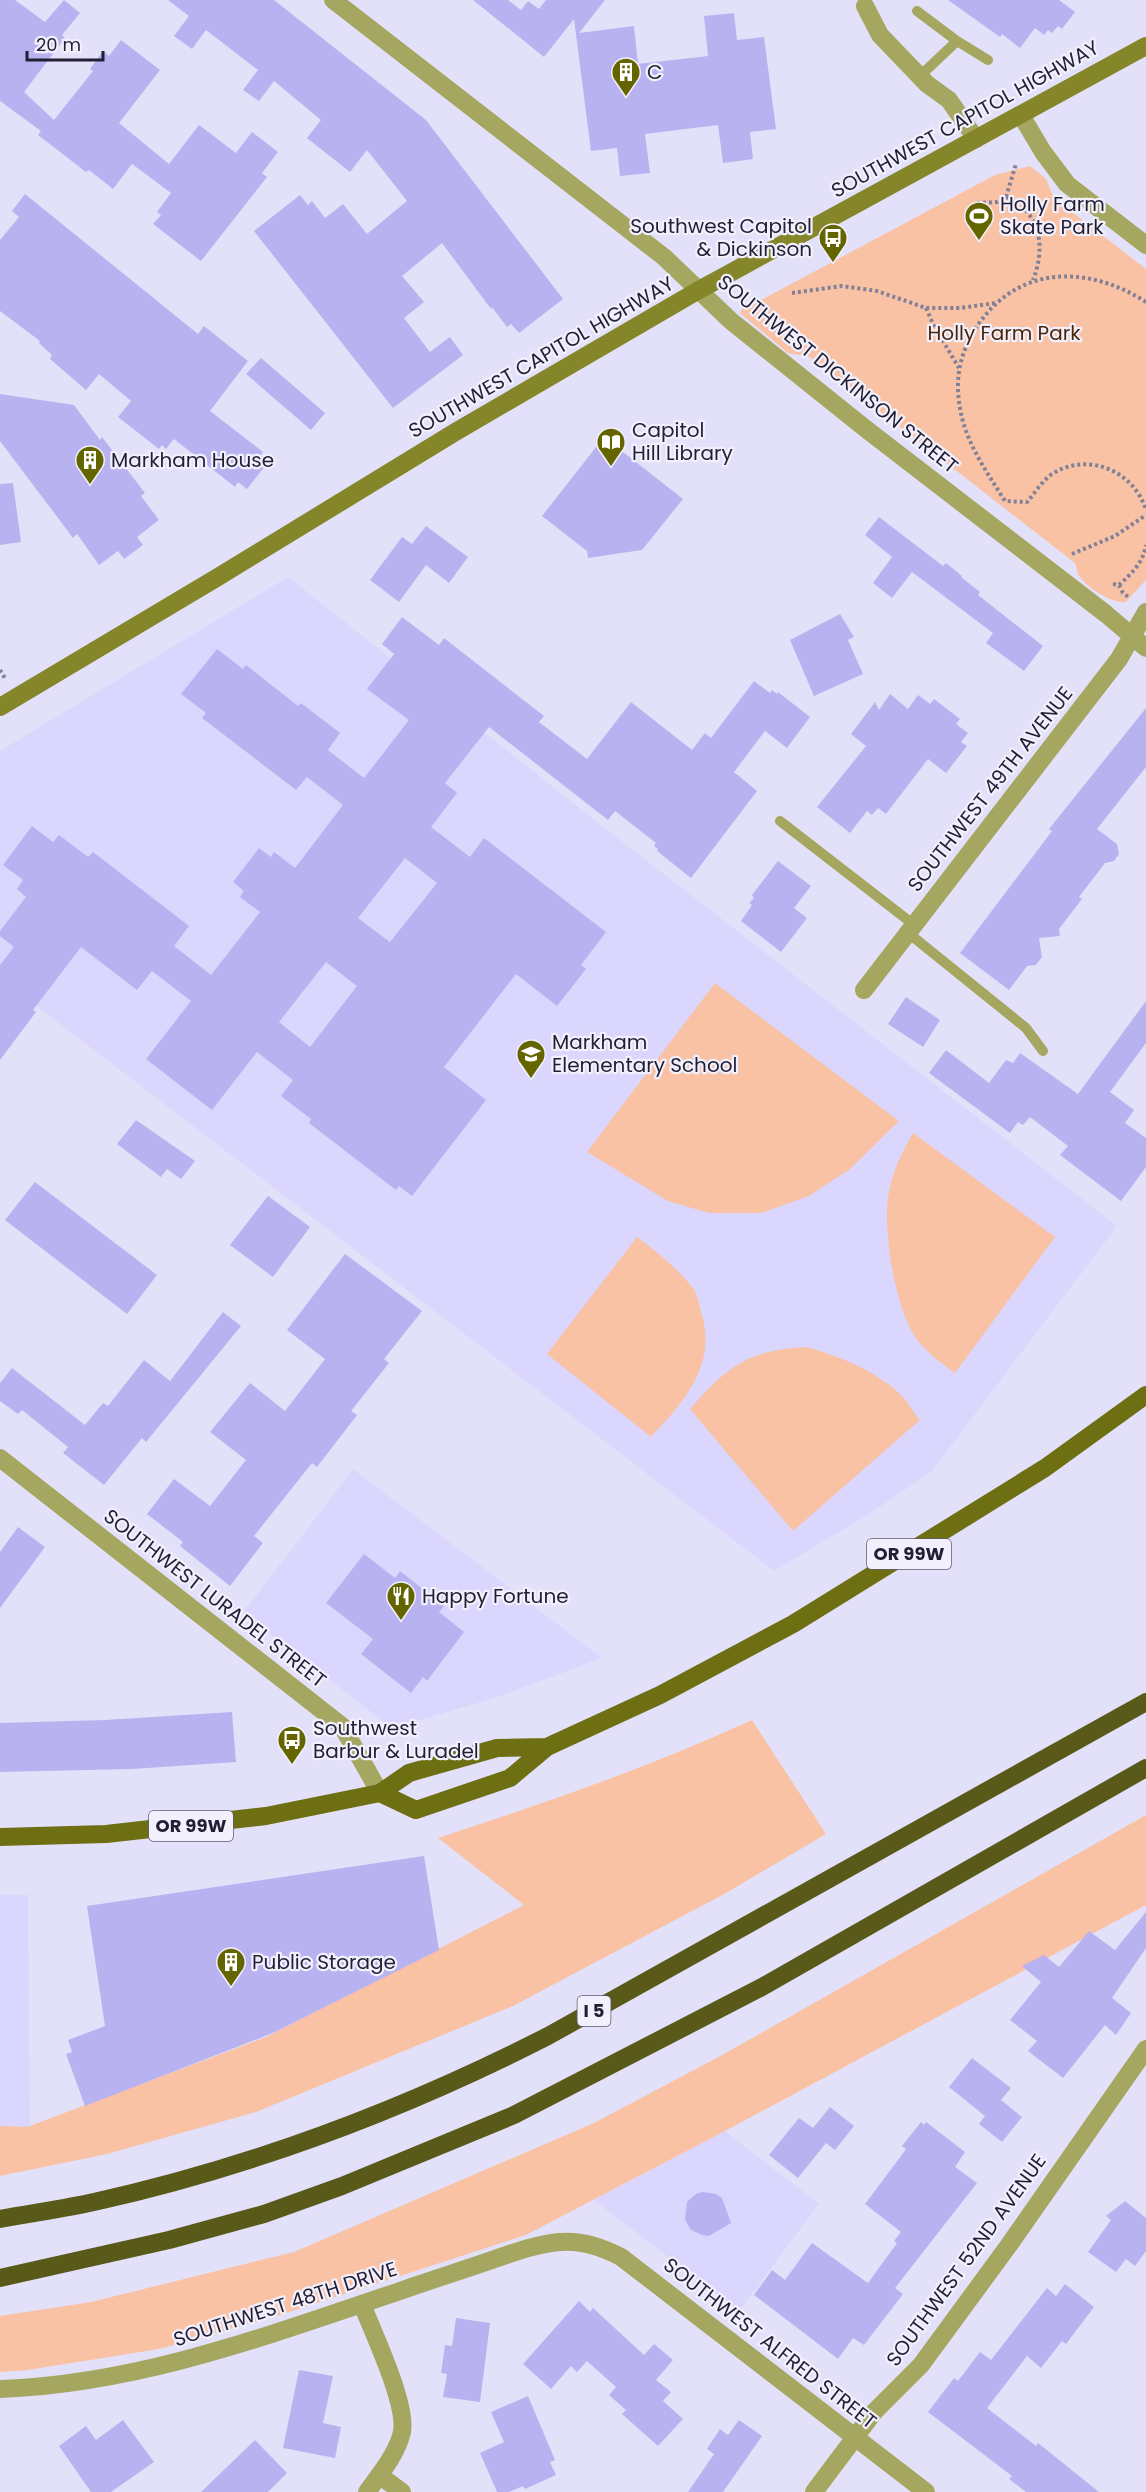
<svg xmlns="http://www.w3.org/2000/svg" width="1146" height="2492" font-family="Poppins,sans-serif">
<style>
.built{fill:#dad6fe}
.green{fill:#f9c2a5}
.building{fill:#b9b2f1;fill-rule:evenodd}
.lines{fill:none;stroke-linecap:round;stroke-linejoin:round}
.path{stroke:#828097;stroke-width:4;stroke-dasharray:3 3;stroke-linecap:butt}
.lane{stroke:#a5a65f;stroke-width:10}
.street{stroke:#a5a65f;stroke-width:18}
.secondary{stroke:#858629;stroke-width:18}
.primary{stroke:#6e6e13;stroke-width:18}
.highway{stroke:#59591a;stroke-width:18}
.labels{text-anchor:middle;stroke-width:4.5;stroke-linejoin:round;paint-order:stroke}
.shield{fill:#f1f0fc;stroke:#605e71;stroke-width:1.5}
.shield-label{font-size:18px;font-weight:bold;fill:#221f35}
.poi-label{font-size:20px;fill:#221f35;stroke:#f1f0fc;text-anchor:start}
.street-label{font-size:20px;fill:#221f35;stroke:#f1f0fc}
.park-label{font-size:20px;fill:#4d250b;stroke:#f1f0fc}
</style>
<rect width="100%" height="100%" fill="#e3e1f9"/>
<path class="built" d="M288 577 620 840 1117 1226 932 1471 869 1514 774 1571 0 978V751Z
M353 1469 602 1658 498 1697 392 1728 243 1613Z
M0 1895H28L30 2139 0 2137Z
M725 2131 819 2204 739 2311 594 2200Z"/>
<path class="green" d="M1030 166 1046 179 1054 198 1146 269V580L1126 602C1112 604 1088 588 1080 577 1077 574 1077 567 1075 563L810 357 788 353 740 313 743 307 763 299 995 175Z
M715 983 899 1121 850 1169 809 1196 761 1213H709L668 1201 587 1152Z
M913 1133 1055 1237 955 1373C938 1361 919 1347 910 1328 894 1296 882 1227 889 1192 893 1170 902 1152 913 1133Z
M637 1237C657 1252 676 1267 692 1287 697 1293 699 1304 701 1312 718 1364 684 1402 651 1437L547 1354Z
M807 1347C840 1357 878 1371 903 1397 909 1404 914 1413 920 1420L793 1531 690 1409C728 1366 748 1350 807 1347Z
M752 1720 826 1834 726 1893 513 2006 256 2112 107 2154 0 2176V2126L27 2127 266 2037 524 1905 438 1838C545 1803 650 1767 752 1720Z
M1146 1815V1905L725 2131 526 2235 280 2315 159 2349 28 2370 0 2372V2316L91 2302 294 2252 594 2123 724 2054Z"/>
<path class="building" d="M0 0H15L45 22 64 0 80 13 62 35 65 38 24 92 54 120 93 71 90 69 103 51 109 56 121 40 160 70 119 123 169 164 199 125 236 153 252 132 278 152 262 173 267 177 201 261 153 224 161 215 157 212 171 193 132 164 113 189 89 170 86 172 38 135 41 131 0 101Z
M168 0H274L426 120 563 299 519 333 511 324 507 327 492 307 491 309 442 243 402 276 424 302 404 318 430 352 450 337 463 355 393 408 254 231 300 195 308 205 312 201 325 218 343 204 367 234 407 201 367 150 350 172 307 138 321 120 274 81 259 101 243 90 258 70 206 30 192 49 174 36 189 16Z
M473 0H508L521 10 528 1 539 9 546 0H605L579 33 634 26 638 64 708 56 704 16 734 13 737 40 764 37 776 129 750 132 753 159 723 163 718 125 645 134 650 173 620 176 617 148 591 151 574 19 544 57Z
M948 0H1059L1075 12 1062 29 1058 26 1052 33 1048 30 1044 35 1035 28 1020 48 1002 34 1000 37Z
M25 194 198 334 204 326 248 361 210 411 263 452 260 456 268 462 247 489 238 482 235 487 174 439 166 449 162 445 159 449 118 417 131 401 99 374 86 390 50 359 52 355 39 343 40 341 0 311V240L19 217 12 211Z
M261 358 325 413 311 430 246 374Z
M0 394 74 405 100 440 102 437 145 493 141 496 159 520 137 537 143 545 124 559 118 551 99 565 77 534 73 538 0 441Z
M604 437 683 499 642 550 588 558 587 551 542 516Z
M13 483 21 542 0 545V484Z
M879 517 943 566 946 563 962 576 961 577 980 592 978 595 1043 646 1024 671 986 643 993 633 912 572 892 598 873 583 892 557 865 535Z
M426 526 468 557 449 583 426 565 399 602 370 580 402 537 412 544Z
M840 614 854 637 848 640 863 674 814 696 790 640Z
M402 617 439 645 444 638 544 716 539 722 587 759 631 702 692 750 705 733 711 738 754 681 770 693 772 690 777 694 778 692 810 717 787 748 765 731 734 772 757 791 691 878 657 851 658 849 654 846 656 843 615 811 608 820 489 727 445 783 457 793 431 827 470 857 484 838 606 932 581 965 586 969 557 1006 516 974 444 1067 486 1100 412 1196 399 1186 396 1190 309 1123 311 1119 281 1096 293 1080 257 1052 212 1110 146 1059 191 1001 152 971 137 990 81 947 33 1010 36 1012 0 1060V965L14 947 0 936V931L26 897 17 889 23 880 3 865 32 826 53 842 59 835 88 857 93 852 189 926 174 946 211 975 260 912 240 897 244 891 233 882 259 848 271 857 274 852 295 868 343 805 307 777 296 790 202 718 206 713 181 694 217 649 243 669 246 665 298 706 301 703 340 733 328 750 364 778 409 720 367 689 394 654 382 644ZM405 858 437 883 390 942 358 918ZM326 962 357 986 310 1047 279 1022Z
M890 694 908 709 918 695 930 704 934 699 960 719 956 724 968 733 961 742 967 746 946 773 928 759 886 814 878 808 872 815 867 811 850 833 817 807 866 746 851 734 875 702 879 710Z
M1146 708V767L1097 829 1117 844 1119 854 1114 861 1105 863 1079 897 1082 899 1059 929 1060 936 1039 938 1042 957 1036 965 1027 966 1009 990 960 953 1052 831 1049 829Z
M778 861 811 886 794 908 807 918 781 952 741 921 752 905 749 903 754 898 752 895Z
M906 997 940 1020 923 1047 888 1024Z
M1146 1001V1043L1110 1092 1134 1110 1125 1123 1146 1138V1167L1121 1201 1060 1155 1068 1146 1030 1117 1023 1125 1018 1122 1010 1133 929 1073 946 1050 989 1083 1006 1060 1013 1063 1020 1053 1078 1094Z
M136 1120 195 1161 181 1179 167 1169 161 1177 117 1144Z
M35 1182 157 1275 127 1314 5 1220Z
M268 1196 310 1227 273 1277 230 1245Z
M345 1254 422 1311 384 1359 389 1363 351 1411 357 1415 317 1467 312 1463 254 1536 263 1543 230 1586 180 1546 183 1542 147 1514 174 1479 210 1506 246 1460 210 1432 250 1383 285 1411 325 1359 287 1330Z
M223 1312 241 1326 146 1442 142 1438 104 1485 63 1453 68 1447 22 1410 18 1414 0 1401V1383L12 1368 85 1425 103 1403 108 1406 144 1360 170 1381Z
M18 1527 45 1547 0 1608V1552Z
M364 1554 395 1578 400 1571 444 1606 439 1612 464 1632 427 1681 423 1677 411 1693 361 1654 373 1639 326 1603Z
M232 1712 236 1762 132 1769 0 1772V1723L105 1720Z
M424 1856 439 1950 273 2033 85 2106 66 2054 72 2052 68 2040 105 2026 87 1906Z
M1146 1912V1948L1112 1998 1131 2013 1116 2035 1105 2025 1063 2078 1028 2051 1037 2041 1010 2020 1041 1982 1022 1966 1044 1955 1059 1967 1089 1931 1115 1950Z
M972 2058 1011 2088 1001 2100 1022 2117 1002 2142 979 2124 985 2116 949 2087Z
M830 2107 854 2126 835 2150 826 2143 798 2178 769 2155 799 2118 813 2128Z
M921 2122 924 2125 926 2122 965 2152 955 2167 977 2183 895 2288 903 2294 864 2345 853 2338 838 2359 754 2295 772 2270 785 2280 812 2243 868 2283 897 2243 894 2241 901 2232 865 2204 904 2152 906 2149 902 2146Z
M702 2192 716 2194 722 2198 731 2223 709 2236 702 2235 691 2230 685 2220 687 2202 696 2194Z
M1125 2201 1146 2218V2251L1135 2266 1126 2259 1116 2272 1088 2252 1111 2220 1106 2216Z
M1065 2284 1094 2307 1066 2344 1062 2341 1041 2368 1027 2356 987 2408 1036 2446 1038 2443 1099 2492H1026L1009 2479 1012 2476 928 2412 954 2378 958 2381 980 2352 991 2360 1047 2288 1056 2296Z
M579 2301 590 2312 593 2308 644 2355 654 2344 673 2360 656 2380 671 2392 663 2401 683 2419 658 2446 622 2414 626 2410 609 2395 616 2387 587 2361 577 2372 571 2366 551 2389 523 2364Z
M456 2318 490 2323 480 2402 443 2397 447 2374 441 2373 445 2345 452 2346Z
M299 2370 333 2376 323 2423 341 2427 335 2458 283 2448Z
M528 2396 555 2460 550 2462 556 2475 525 2489 523 2486 509 2492H497L480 2453 504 2442 491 2412Z
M123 2420 154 2462 111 2492H91L59 2446 86 2426 96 2440Z
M739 2420 762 2436 723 2492H688L714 2454 707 2449 720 2429 728 2435Z
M255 2440 287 2473 268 2492H201Z"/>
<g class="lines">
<path class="path" d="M1006 197 1016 164
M977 203 997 202 1006 197C1041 212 1046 247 1033 280
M792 293 842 286 877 291 926 308H960L996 303
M1146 302C1090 266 1022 264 980 322 967 340 958 362 958 385 958 432 981 463 1005 501L1027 502C1035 493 1042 481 1052 474 1088 451 1134 471 1146 510
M926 308 934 326 959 368
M1072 554 1115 536 1146 515
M1113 584 1119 585C1132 573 1143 563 1146 545
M1119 585 1123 593 1130 598
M0 670 6 680"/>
<path class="lane" d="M917 11 957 41
M920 76 957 41 988 60
M780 821 913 924
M907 932 1026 1028 1043 1051"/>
<path class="street" d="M333 0 664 257 731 321 866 429 1106 614 1146 648
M865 6 880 35 927 84 949 100 976 139
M1021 115 1043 152 1067 184 1146 245
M864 990 1119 659 1146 612
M0 1458 342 1726 380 1793
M362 2304C373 2333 407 2403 402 2432 397 2454 380 2474 367 2492
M0 2389C139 2384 269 2335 400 2291 428 2281 457 2272 486 2262 510 2254 535 2244 560 2242 582 2240 602 2247 621 2257L926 2492
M379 2475 402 2492
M814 2492 874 2412 921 2365 1009 2245 1146 2049"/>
<path class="secondary" d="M0 707 218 577 457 431 699 290 1146 46"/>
<path class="primary" d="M380 1793 416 1810 510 1778 547 1747 660 1695 793 1624 1045 1468 1146 1395
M0 1837 106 1834 266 1816 380 1793 409 1773 497 1748 547 1747"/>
<path class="highway" d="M0 2219C31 2213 63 2209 94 2202 251 2167 405 2109 548 2036L1146 1702
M0 2278 169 2240 264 2214 342 2186 514 2115 762 1987 1146 1768"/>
</g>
<defs>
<g id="building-pin" transform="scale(1.5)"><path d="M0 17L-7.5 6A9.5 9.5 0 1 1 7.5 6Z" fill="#656500" stroke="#f1f0fc"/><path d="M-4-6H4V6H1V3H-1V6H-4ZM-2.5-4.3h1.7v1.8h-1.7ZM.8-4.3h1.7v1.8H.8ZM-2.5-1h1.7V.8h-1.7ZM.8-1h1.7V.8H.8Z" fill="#fff"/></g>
<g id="stadium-pin" transform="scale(1.5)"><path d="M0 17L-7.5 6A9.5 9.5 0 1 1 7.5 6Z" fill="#656500" stroke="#f1f0fc"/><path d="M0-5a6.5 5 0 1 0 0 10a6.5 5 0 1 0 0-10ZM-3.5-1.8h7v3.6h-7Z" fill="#fff"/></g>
<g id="bus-pin" transform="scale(1.5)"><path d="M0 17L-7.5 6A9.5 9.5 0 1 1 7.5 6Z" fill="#656500" stroke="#f1f0fc"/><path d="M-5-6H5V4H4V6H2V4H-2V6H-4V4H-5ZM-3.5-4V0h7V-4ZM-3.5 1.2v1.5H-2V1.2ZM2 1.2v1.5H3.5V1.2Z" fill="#fff"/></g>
<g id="library-pin" transform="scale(1.5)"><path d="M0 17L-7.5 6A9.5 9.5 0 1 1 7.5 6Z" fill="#656500" stroke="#f1f0fc"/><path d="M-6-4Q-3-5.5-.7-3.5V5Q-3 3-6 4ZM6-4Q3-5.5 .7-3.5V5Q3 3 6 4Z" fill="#fff"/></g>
<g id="school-pin" transform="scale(1.5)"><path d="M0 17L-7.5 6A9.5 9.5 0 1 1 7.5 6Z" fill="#656500" stroke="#f1f0fc"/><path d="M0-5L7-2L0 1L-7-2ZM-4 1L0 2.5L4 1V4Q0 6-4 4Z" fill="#fff"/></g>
<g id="restaurant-pin" transform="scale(1.5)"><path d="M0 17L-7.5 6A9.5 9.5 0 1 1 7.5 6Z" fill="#656500" stroke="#f1f0fc"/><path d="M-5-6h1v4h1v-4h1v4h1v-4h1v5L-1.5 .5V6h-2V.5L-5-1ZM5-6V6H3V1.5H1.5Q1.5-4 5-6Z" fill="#fff"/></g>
</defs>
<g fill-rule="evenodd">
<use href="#building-pin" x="626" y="72"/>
<use href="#stadium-pin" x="979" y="216"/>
<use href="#bus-pin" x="833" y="238"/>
<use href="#library-pin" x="611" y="442"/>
<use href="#building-pin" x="90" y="460"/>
<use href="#school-pin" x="531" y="1054"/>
<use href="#restaurant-pin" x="401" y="1596"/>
<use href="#bus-pin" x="292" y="1740"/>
<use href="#building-pin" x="231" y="1962"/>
</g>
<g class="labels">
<g class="shield">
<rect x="867" y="1539" width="84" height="30" rx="4.5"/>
<rect x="149" y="1811" width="84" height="30" rx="4.5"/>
<rect x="577.5" y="1996" width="33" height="30" rx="4.5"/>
</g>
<g class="shield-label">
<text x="909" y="1560">OR 99W</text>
<text x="191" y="1832">OR 99W</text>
<text x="594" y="2017">I 5</text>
</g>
<g class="poi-label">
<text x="647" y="79">C</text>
<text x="1000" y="211">Holly Farm<tspan x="1000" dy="23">Skate Park</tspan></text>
<text x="812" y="233" text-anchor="end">Southwest Capitol<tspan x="812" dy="23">&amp; Dickinson</tspan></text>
<text x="632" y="437">Capitol<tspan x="632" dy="23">Hill Library</tspan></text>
<text x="111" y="467">Markham House</text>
<text x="552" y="1049">Markham<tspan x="552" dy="23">Elementary School</tspan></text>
<text x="422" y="1603">Happy Fortune</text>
<text x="313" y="1735">Southwest<tspan x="313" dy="23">Barbur &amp; Luradel</tspan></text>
<text x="252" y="1969">Public Storage</text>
</g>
<g class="street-label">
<text transform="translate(965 119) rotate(-29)" y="7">SOUTHWEST CAPITOL HIGHWAY</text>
<text transform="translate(541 357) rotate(-30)" y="7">SOUTHWEST CAPITOL HIGHWAY</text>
<text transform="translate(838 374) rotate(39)" y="7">SOUTHWEST DICKINSON STREET</text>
<text transform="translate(990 789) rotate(-52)" y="7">SOUTHWEST 49TH AVENUE</text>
<text transform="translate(215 1598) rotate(38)" y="7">SOUTHWEST LURADEL STREET</text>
<text transform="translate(966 2260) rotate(-54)" y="7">SOUTHWEST 52ND AVENUE</text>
<text transform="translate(285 2304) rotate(-18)" y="7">SOUTHWEST 48TH DRIVE</text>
<text transform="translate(770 2343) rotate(38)" y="7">SOUTHWEST ALFRED STREET</text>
</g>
<g class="park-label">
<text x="1004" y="340">Holly Farm Park</text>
</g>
</g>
<path d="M27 51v9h76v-9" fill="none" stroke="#221f35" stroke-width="3"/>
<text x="36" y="51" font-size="18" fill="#221f35" stroke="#f1f0fc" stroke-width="4.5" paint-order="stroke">20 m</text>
</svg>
